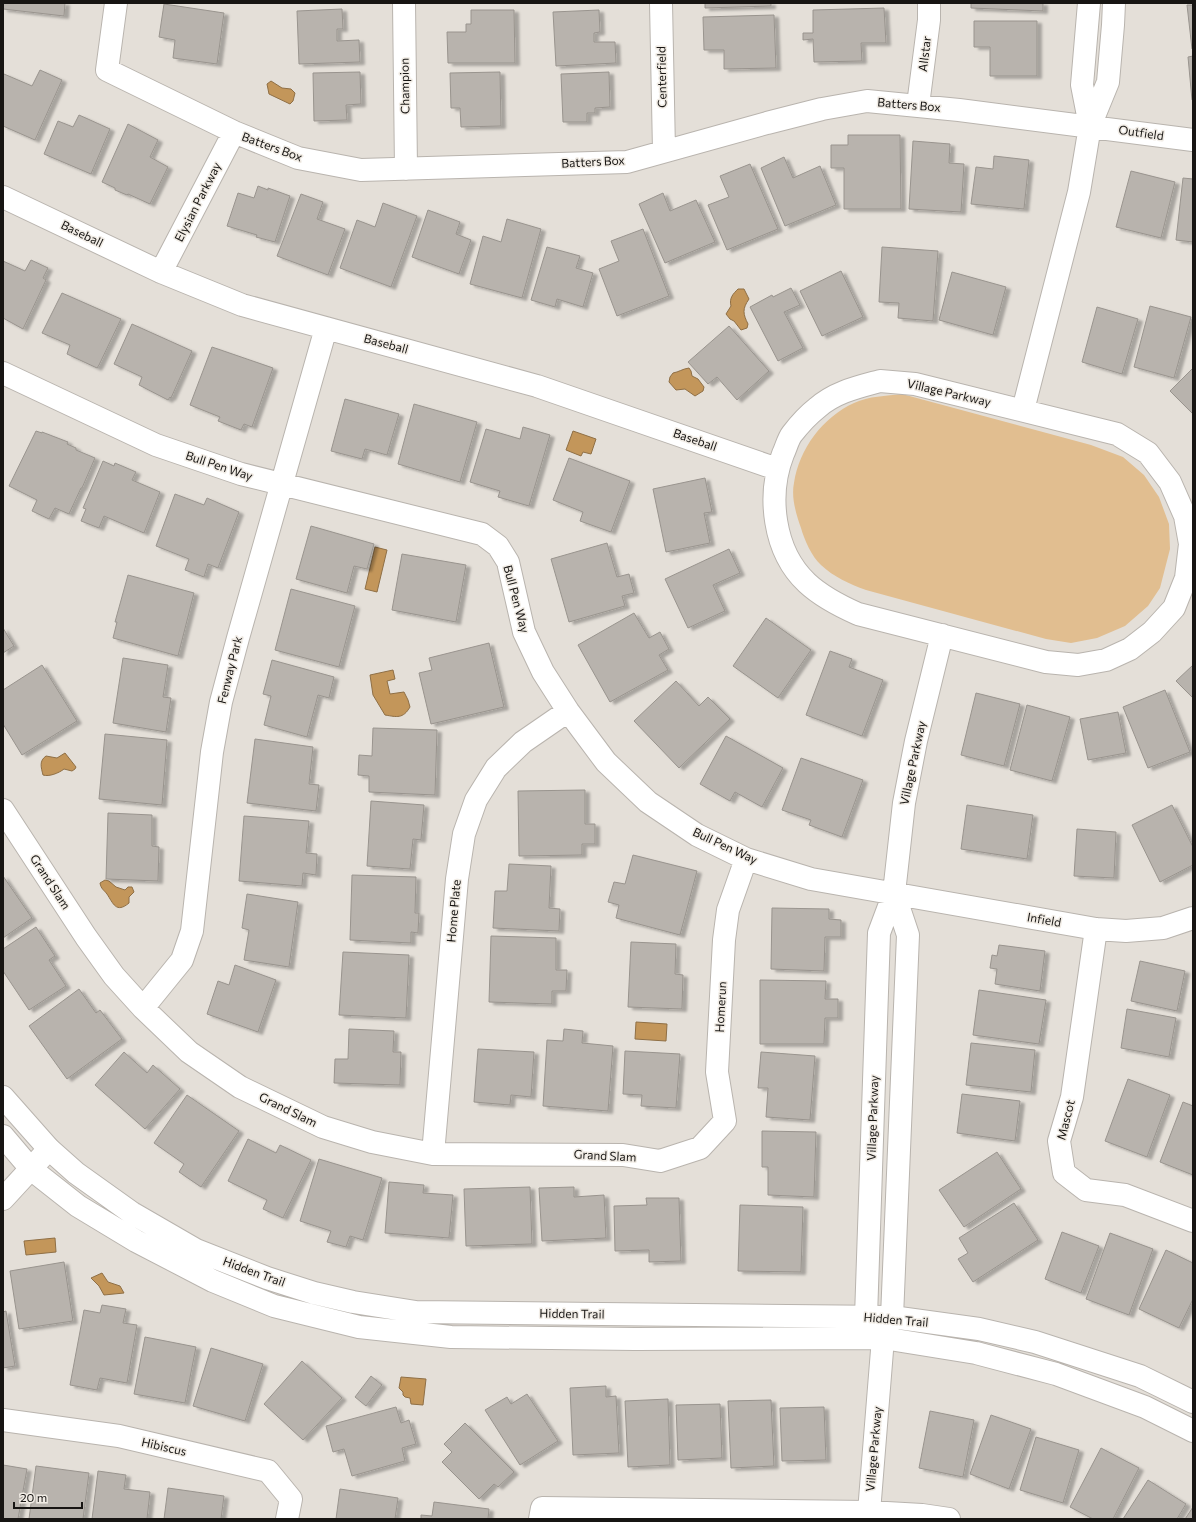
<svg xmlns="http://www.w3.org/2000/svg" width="1196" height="1522" font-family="Commissioner,sans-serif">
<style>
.green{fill:#e1be90}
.water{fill:#c3965a;stroke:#8f6f45}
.building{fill:#b8b3ad;stroke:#99948e;filter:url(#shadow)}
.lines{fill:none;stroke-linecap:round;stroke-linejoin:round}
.minor-casing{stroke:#b9b4ae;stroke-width:24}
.tertiary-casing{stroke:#b9b4ae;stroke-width:24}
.minor{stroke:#fff;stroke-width:22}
.tertiary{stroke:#fff;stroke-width:22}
.labels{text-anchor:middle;stroke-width:3;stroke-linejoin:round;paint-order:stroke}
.street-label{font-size:12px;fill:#171513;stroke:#f1ece5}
</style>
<defs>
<filter id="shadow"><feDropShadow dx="4.5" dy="2.5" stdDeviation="1" flood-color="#0004"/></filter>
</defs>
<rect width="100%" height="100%" fill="#e4dfd8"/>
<path class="green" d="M902 394 1091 445 1123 457 1144 475 1159 497 1169 524 1170 549 1160 588 1148 606 1125 626 1097 638 1071 643 1046 639 866 590C849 584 834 577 821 565 812 557 804 539 801 528 796 514 791 497 794 483 799 449 823 417 854 403 869 396 886 396 902 394Z"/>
<path class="water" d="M271 81 282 88 291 89 295 93 293 101 290 104 269 94 267 84Z
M738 289H744L749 299C742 309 743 314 748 324L747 328 741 330 734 321 730 319 726 314 731 306C729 298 733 294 738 289Z
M689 368 691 371 692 376 698 379 704 387 703 391 695 396 685 389 676 390 669 382 670 377 673 373C679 372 682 369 689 368Z
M573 431 596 439 591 454 583 452 581 456 566 450Z
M375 547 387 550 377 592 365 589Z
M393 670 395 679 387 681 390 694 404 692 408 700 410 707C403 719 397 717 385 715L373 695 370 675Z
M65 753 76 767 75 769 72 771 64 769C59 773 49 777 43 775 41 767 39 761 46 756L57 758Z
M105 880 109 881 116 887 125 890 128 887H132L134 892 129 897V903C116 914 113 903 107 894 104 890 101 889 100 883Z
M636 1022 667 1024 666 1041 635 1039Z
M55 1238 56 1252 26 1255 24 1241Z
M102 1273 108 1282 120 1286 124 1293 104 1295 99 1286 91 1278Z
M401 1377 426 1379 423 1405 411 1404 410 1398 405 1397 403 1395V1392L399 1388Z"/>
<path class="building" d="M3 3H65L64 16 3 9Z
M705 3H771V6L705 8Z
M971 3H1043V11L971 8Z
M164 4 224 13 217 64 173 58 175 40 159 37Z
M1187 5H1193V49H1192Z
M884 8 886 43H861L862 61 814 62 813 39 803 40V33H813V10Z
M342 9 343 29H337V41L359 40 360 62 299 64 297 11Z
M471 10H514L515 63H448L447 32H466V24H471Z
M599 10 600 32 594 33V42H615L616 63 556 66 553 12Z
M774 15 776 68 724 69V50H704L703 17Z
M974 21H1037V76H990V47H974Z
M1193 56V100H1192L1188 57Z
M40 70 62 80 35 140 3 126V76L4 74 32 86Z
M360 72 361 104 346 105 347 120 314 121 313 73Z
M500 72 501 126 461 127 460 108H451L450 73Z
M609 72 610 107 595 108V113H587V122H563L561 74Z
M79 115 110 129 91 174 44 154 58 121 73 127Z
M128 124 158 140 150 157 168 167 150 204 128 194 127 195 115 190V188L102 182Z
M848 135H900L901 209H844V168H831V145H848Z
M913 141 950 144 949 163 964 164 961 212 909 209Z
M994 156 1029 160 1024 209 971 204 976 167 993 169Z
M784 157 793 178 820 166 836 205 785 226 761 168Z
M750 164 778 229 727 250 708 205 729 197 720 176Z
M1131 171 1175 182 1161 238 1116 227Z
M1183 178 1193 179V242L1176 240Z
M258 186 268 190V188L290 196 275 242 256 237 257 235 227 226 238 193 254 198Z
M663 193 670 211 696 200 715 242 665 263 639 204Z
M301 194 323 202 317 219 345 229 328 275 277 256Z
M383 203 417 216 391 287 340 268 357 220 375 227Z
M428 210 460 222 456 234 471 240 459 274 412 257Z
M507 219 541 229 522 298 470 284 483 236 501 242Z
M643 229 669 296 617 316 599 269 619 261 611 241Z
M547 247 580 256 576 268 593 273 583 307 557 299 555 307 531 300Z
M882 247 938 251 933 321 898 318 899 303 879 302Z
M31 260 48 268 43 278 46 280 23 329 3 318V261L25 271Z
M841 271 863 317 822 336 800 291Z
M952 272 1006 287 993 335 939 320Z
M791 288 800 305 784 312 803 348 778 361 750 307 772 295 773 297Z
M62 293 121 319 99 365 97 368 67 354 70 345 42 333Z
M1150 306 1191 317 1174 378 1134 367Z
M1097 307 1138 319 1122 374 1082 362Z
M132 324 192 351 171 398 170 397 168 400 139 385 142 377 114 364Z
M729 326 769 371 737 400 717 377 708 384 688 362Z
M212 347 273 368 252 427 244 424 241 430 218 421 220 417 190 405Z
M1193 368V414L1170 391Z
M345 399 399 414 387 455 365 449 362 459 331 451Z
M414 404 477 422 460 482 398 464Z
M523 427 550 435 529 506 498 497 500 491 470 482 486 429 520 439Z
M36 431 42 433V432L68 442 67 444 76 448V450L95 458 82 488H81L69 514 55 508 49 519 32 511 37 500 9 486Z
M569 458 630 481 611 532 580 521 583 512 553 500Z
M103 461 114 466 115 463 136 472 132 480 160 492 144 533 104 516 99 528 81 521 86 509 83 508Z
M705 478 712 512 704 513 710 543 666 552 653 489Z
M175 494 204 505 207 498 239 512 218 568 208 564 204 577 185 570 189 559 156 546Z
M311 526 374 544 367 569 354 566 347 593 296 579Z
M607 543 617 577 629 574 634 593 622 596 625 606 569 622 551 559Z
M729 549 740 573 713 585 725 611 688 628 665 579Z
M402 554 466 565 456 622 392 610Z
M128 575 194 593 178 656 113 638 117 622H115Z
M291 589 355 606 339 667 275 650Z
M634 613 649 638 660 632 669 649 659 655 668 670 610 702 578 645Z
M766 618 811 650 778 698 733 666Z
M3 628 14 646 3 653Z
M489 643 504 707 431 724 419 673 432 670 429 658Z
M830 651 852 659 849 667 883 680 862 736 806 715Z
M123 658 168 665 163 697 171 698 166 732 113 723Z
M272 660 334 677 329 698 318 695 307 737 264 725 271 696 263 694Z
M42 665 77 721 22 755 3 724V690Z
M1193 665V698L1176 681Z
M676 681 699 706 708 697 730 719 679 768 634 721Z
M1165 690 1190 752 1148 768 1123 707Z
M976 693 1020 704 1004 766 961 755Z
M1027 705 1070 717 1052 781 1010 770Z
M1118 712 1126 753 1088 760 1080 719Z
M373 728 437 730 435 795 369 792V776L358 775 359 755 372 756Z
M105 734 167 740 162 805 99 799Z
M726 736 783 768 762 807 735 792 730 801 700 784Z
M255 739 313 747 309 784 319 785 316 811 247 803Z
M801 758 863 780 842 837 809 825 811 820 782 810Z
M585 790V824H595V844H582V855L519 856 518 791Z
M371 801 424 805 421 840 413 839 410 869 367 866Z
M967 805 1033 815 1027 859 961 849Z
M1172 805 1193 847V865L1160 882 1132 825Z
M108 813 152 815V846L159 847 158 881 106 879Z
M244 816 309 821 306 853 317 854 316 875 303 873 302 886 239 881Z
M1077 829 1116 832 1114 878 1074 876Z
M633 855 697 871 680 935 616 918 619 905 608 902 614 882 625 884Z
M509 864 551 866 549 908 560 909 559 931 493 928 495 891H507Z
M352 875 416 877 415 913H419L418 933 411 932V943L350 940Z
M3 876 32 918 3 938Z
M247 894 298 902 289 967 244 960 249 930 242 928Z
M772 908 829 909V919L841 920V937H825L824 971 771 969Z
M36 927 55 956 49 960 66 986 29 1010 3 971V949Z
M491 936 556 938V970H567L566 991H552V1004L489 1002Z
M631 942 676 944 675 974 683 975 682 1009 628 1007Z
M999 945 1045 951 1040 991 995 984 997 969 990 968 992 955 997 956Z
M343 952 409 955 406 1018 339 1015Z
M1140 961 1185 971 1177 1011 1131 1001Z
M235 965 276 980 258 1032 207 1014 218 981 229 985Z
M760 980 826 981 825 999H838V1018H825L824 1044H760Z
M79 989 96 1013 100 1010 122 1039 67 1079 29 1026Z
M979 990 1046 1000 1039 1044 973 1035Z
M1127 1009 1176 1018 1169 1057 1121 1048Z
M349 1029 394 1031 393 1052H401L400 1085 334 1083 335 1059H348Z
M564 1029 583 1031 582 1043 613 1046 608 1111 543 1106 547 1040 563 1041Z
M971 1043 1035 1050 1031 1092 966 1085Z
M478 1049 534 1052 531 1097 511 1095 510 1105 474 1102Z
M625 1051 680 1054 676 1108 641 1106 642 1095 623 1094Z
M124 1052 147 1073 153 1065 180 1089 145 1129 95 1085Z
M761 1052 815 1056 810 1120 766 1117 768 1088H758Z
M1128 1079 1170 1095 1147 1157 1105 1141Z
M962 1094 1020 1101 1015 1141 957 1133Z
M187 1095 239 1131 201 1187 179 1172 184 1164 154 1143Z
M1183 1102 1193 1106V1175L1160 1162Z
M762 1131 816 1132 814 1197 768 1195V1167H762Z
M248 1139 276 1153 280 1145 311 1160 283 1218 263 1209 267 1200 228 1181Z
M997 1152 1021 1189 964 1227 939 1190Z
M319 1159 382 1178 363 1240 350 1236 346 1247 327 1242 331 1231 300 1221Z
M389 1182 424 1185 423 1193 453 1195 449 1238 385 1233Z
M530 1187 532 1244 466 1246 464 1189Z
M574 1187V1197L604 1195 606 1238 542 1241 539 1188Z
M646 1198H679L681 1261 649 1262V1250L615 1251 614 1206 647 1205Z
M1014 1203 1038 1240 973 1282 958 1259 968 1253 959 1238Z
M740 1205 803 1207 801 1272 738 1271Z
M1062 1232 1099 1246 1081 1293 1045 1279Z
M1110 1233 1153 1249 1129 1315 1086 1299Z
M1166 1250 1193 1263V1299L1179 1328 1139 1309Z
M64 1262 73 1321 19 1329 10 1271Z
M102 1305 126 1309 123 1323 137 1325 127 1383 100 1378 97 1390 70 1385 84 1310 100 1313Z
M6 1311 15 1366 3 1368V1312Z
M145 1337 196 1347 185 1403 134 1394Z
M211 1348 263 1364 245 1421 193 1406Z
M302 1361 342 1398 303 1440 264 1404Z
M371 1376 382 1385 366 1406 355 1397Z
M606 1386V1397L616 1396 619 1453 573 1455 570 1388Z
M527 1394 558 1441 520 1465 485 1410 507 1397 511 1404Z
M668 1399 670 1465 628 1467 625 1401Z
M771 1400 774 1466 731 1468 728 1401Z
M720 1404 722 1458 678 1460 676 1405Z
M396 1407 401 1423 409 1420 416 1444 402 1448 405 1461 352 1476 344 1449 333 1452 326 1426Z
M824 1407 826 1460 782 1461 780 1408Z
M930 1411 974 1420 963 1477 919 1468Z
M991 1415 1031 1429 1009 1489 970 1474Z
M465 1423 514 1472 498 1487 494 1484 479 1499 442 1462 452 1452 444 1444Z
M1036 1437 1079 1450 1063 1503 1020 1490Z
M1101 1448 1139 1468 1113 1519H1093L1070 1507Z
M3 1465 27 1469 18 1519H3Z
M36 1466 89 1473 83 1519H29Z
M98 1471 126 1475 124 1489 150 1492 147 1519H92Z
M1148 1480 1186 1504 1177 1519H1123Z
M168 1488 224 1496 221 1519H164Z
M340 1489 398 1498 395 1519H336Z
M434 1502 489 1509 488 1519H421V1515L432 1516Z
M1193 1507V1519H1185Z"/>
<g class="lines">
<g class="minor-casing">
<path id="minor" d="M116 3 107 70 234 132 298 158 361 170 627 162 767 123 822 109 867 101 959 110 1193 140
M404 3 406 169
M661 3 664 151
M1089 3 1082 85 1090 126
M918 105 929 20V3
M3 197 161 272 242 305 537 386 777 469
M161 272 234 132
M3 373 156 445 241 474 482 534 498 546 508 562 524 632 543 672 568 711 606 762 648 802 697 835 746 859 811 879 1096 929 1126 931 1163 928 1193 918
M880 381 915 384 1117 434 1148 453 1170 482 1185 516 1190 544 1186 578 1174 608 1152 632 1130 649 1106 660 1078 665 1046 662 858 614C840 606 822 597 807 583 773 551 767 495 783 454 786 448 788 439 792 434 799 425 808 415 817 408 835 392 858 387 880 381Z
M1023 410 1079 192 1090 126 1108 82 1113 25 1114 3
M3 810 86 937 114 976 143 1008 189 1052 240 1087 323 1127 372 1142 433 1154 623 1155 660 1161 700 1148 725 1121 717 1072 724 940 728 910 746 859
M1096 929 1072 1097 1059 1141 1064 1173 1086 1190 1125 1195 1193 1221
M143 1008 182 960 192 931 212 752 221 702 238 638 326 328
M433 1154 457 879 464 834 476 800 496 768 523 742 568 711
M3 1199 49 1149
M877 1331 866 1317 879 933 894 893 904 803 916 741 942 635
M3 1420 119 1436 268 1471 291 1499 287 1519
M869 1512 883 1338 892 1317 908 935 894 893
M540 1519 542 1508 869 1512 922 1515 949 1519"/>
</g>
<g class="tertiary-casing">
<path id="tertiary" d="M3 1097 49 1149 76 1173 132 1213 196 1250 267 1278 314 1293 353 1302 416 1312 892 1317 979 1329 1035 1342 1140 1376 1193 1402
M3 1136 31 1169 78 1206 136 1241 213 1281 274 1306 359 1327 451 1337 635 1339 883 1338 976 1353 1056 1374 1145 1407 1193 1431"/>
</g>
<use href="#minor" class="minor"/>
<use href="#tertiary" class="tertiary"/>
</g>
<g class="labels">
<g class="street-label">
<text transform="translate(925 54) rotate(-83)" y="4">Allstar</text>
<text transform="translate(662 77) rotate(-91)" y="4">Centerfield</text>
<text transform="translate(405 86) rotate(-91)" y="4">Champion</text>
<text transform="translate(909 105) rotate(5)" y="4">Batters Box</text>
<text transform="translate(1141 133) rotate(8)" y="4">Outfield</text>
<text transform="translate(272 147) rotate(20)" y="4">Batters Box</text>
<text transform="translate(593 162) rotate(-3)" y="4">Batters Box</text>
<text transform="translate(198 202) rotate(-63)" y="4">Elysian Parkway</text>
<text transform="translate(82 234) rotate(26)" y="4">Baseball</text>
<text transform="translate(386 344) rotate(15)" y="4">Baseball</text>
<text transform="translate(949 393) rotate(13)" y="4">Village Parkway</text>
<text transform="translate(695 440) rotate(19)" y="4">Baseball</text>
<text transform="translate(219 466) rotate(18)" y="4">Bull Pen Way</text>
<text transform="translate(516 599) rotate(75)" y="4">Bull Pen Way</text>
<text transform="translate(230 670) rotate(-76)" y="4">Fenway Park</text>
<text transform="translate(913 763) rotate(-78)" y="4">Village Parkway</text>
<text transform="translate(725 846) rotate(25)" y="4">Bull Pen Way</text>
<text transform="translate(50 882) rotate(57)" y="4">Grand Slam</text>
<text transform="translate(454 911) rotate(-85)" y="4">Home Plate</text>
<text transform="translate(1044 920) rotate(10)" y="4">Infield</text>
<text transform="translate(721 1007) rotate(-87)" y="4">Homerun</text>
<text transform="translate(288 1110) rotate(26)" y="4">Grand Slam</text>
<text transform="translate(873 1118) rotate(-88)" y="4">Village Parkway</text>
<text transform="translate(1066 1120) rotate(-76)" y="4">Mascot</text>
<text transform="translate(605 1156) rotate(3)" y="4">Grand Slam</text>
<text transform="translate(254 1272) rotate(20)" y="4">Hidden Trail</text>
<text transform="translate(572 1314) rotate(1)" y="4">Hidden Trail</text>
<text transform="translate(896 1320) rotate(5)" y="4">Hidden Trail</text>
<text transform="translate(164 1447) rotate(13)" y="4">Hibiscus</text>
<text transform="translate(874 1449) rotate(-85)" y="4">Village Parkway</text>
</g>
</g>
<rect width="1196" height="1522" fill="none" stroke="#171513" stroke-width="8"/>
<path d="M14 1502v6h68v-6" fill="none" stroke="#171513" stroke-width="2"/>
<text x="20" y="1502" font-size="12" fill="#171513" stroke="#f1ece5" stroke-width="3" paint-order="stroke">20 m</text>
</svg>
